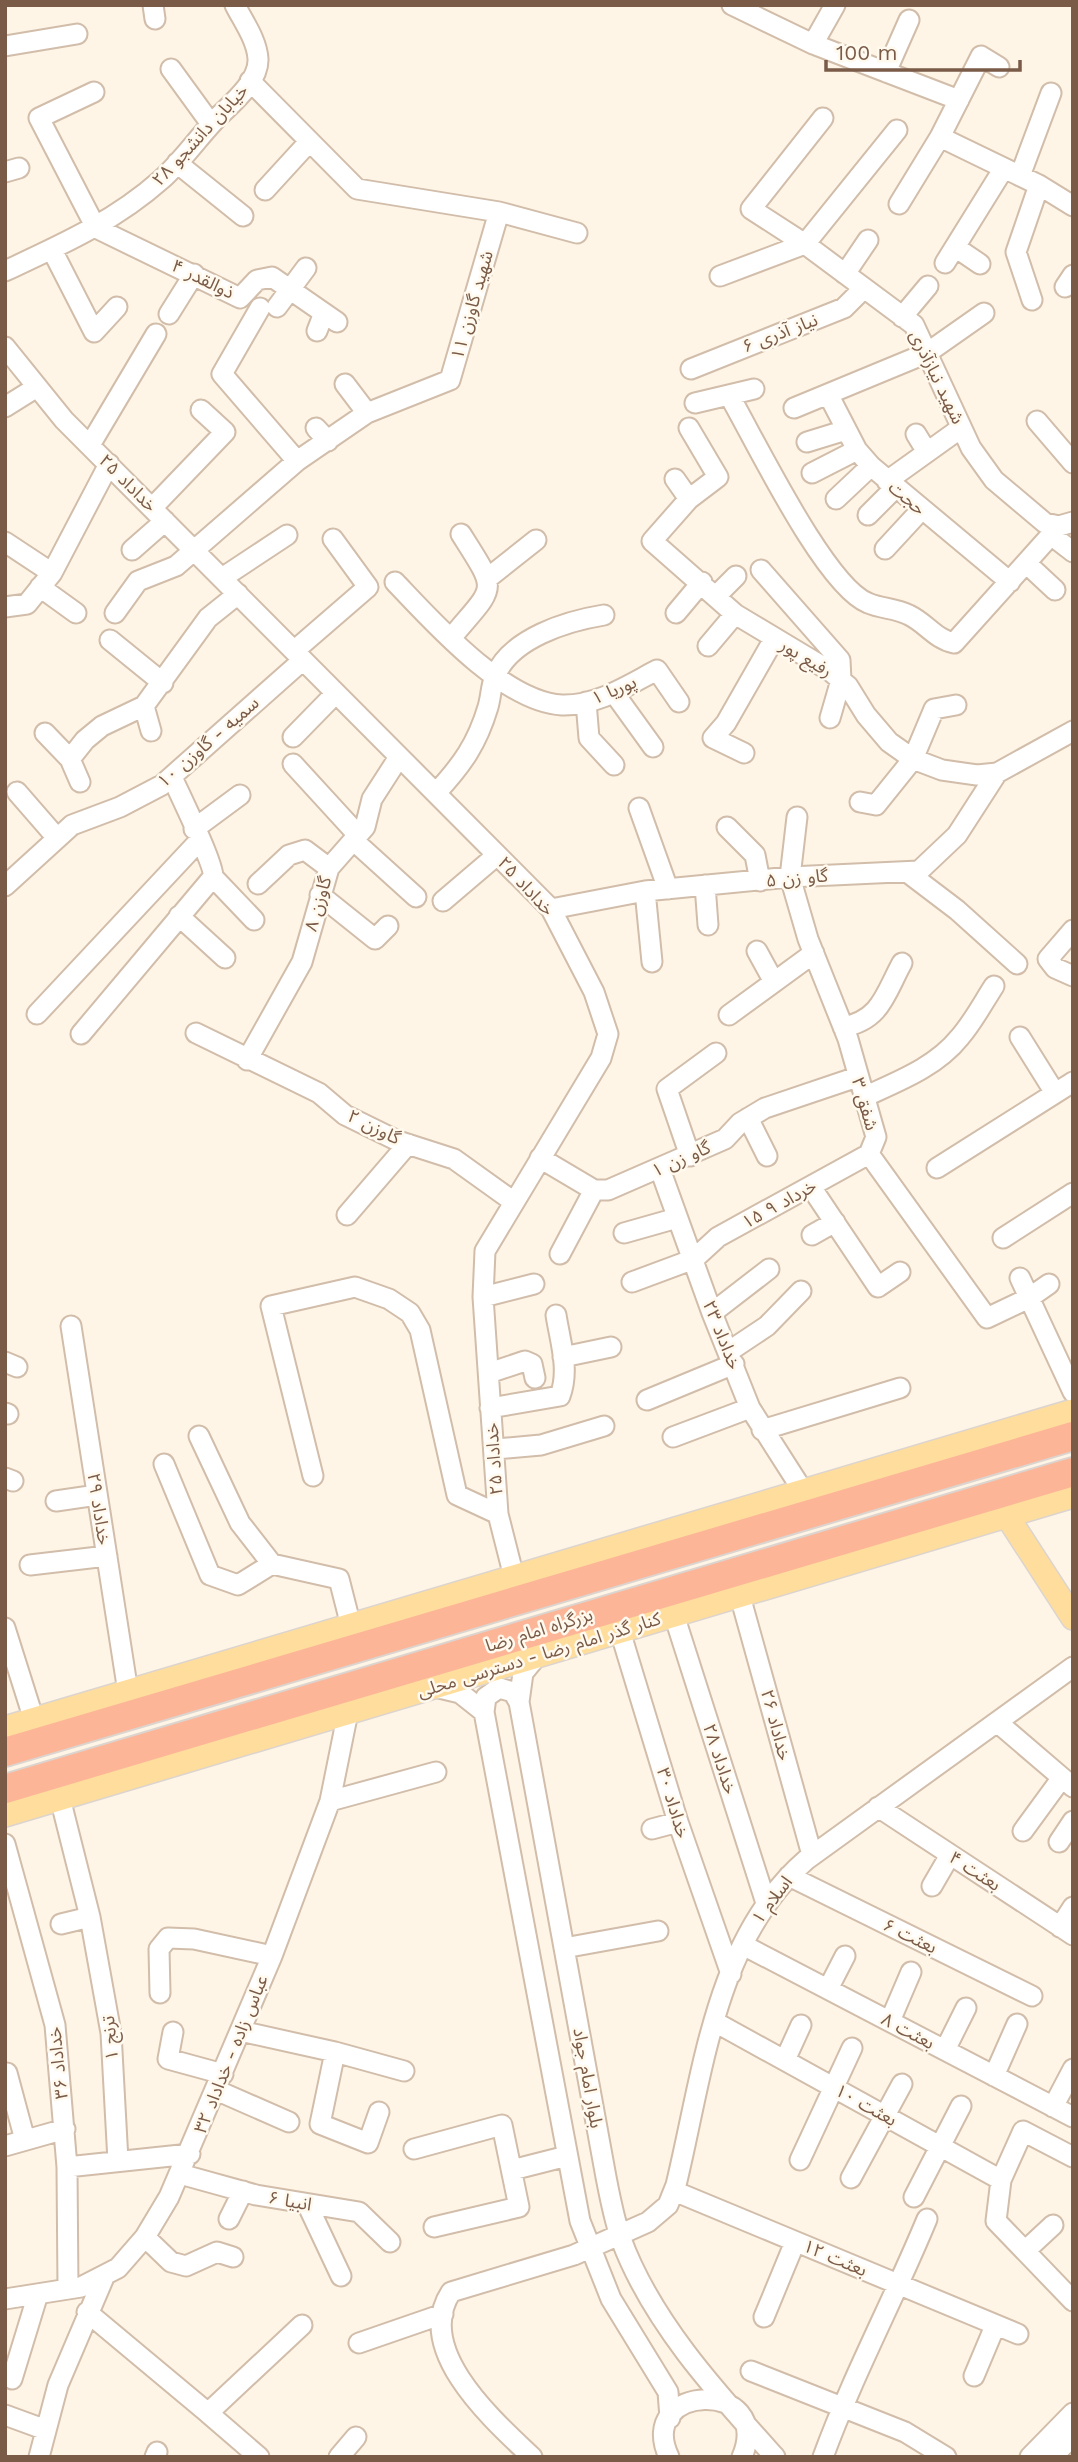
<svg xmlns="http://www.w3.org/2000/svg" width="1078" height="2462" font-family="'Work Sans','Noto Sans Arabic',sans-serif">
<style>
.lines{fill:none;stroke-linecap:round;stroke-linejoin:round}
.minor-casing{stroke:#d1bdaa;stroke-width:23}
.major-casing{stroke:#dcd4cf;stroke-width:26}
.highway-casing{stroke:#dcd4cf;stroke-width:32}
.minor{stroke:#fff;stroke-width:19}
.major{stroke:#ffdd9c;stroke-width:23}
.highway{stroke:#fdb598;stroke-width:28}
.labels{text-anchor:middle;stroke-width:5;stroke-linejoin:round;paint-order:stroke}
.street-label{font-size:18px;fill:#7a5b48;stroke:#fff9ee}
</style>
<rect width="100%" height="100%" fill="#fef5e6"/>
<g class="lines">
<g class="minor-casing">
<path id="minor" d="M153 5 155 19
M732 5 813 44 959 100
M813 44 835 5
M5 46 77 34
M171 69 211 124
M886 72 909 20
M250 81 357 189 499 212
M94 92 39 118 96 228 240 298 257 280 272 277 337 322
M823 118 751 209 805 244 914 325 971 448 994 480 1045 523 1059 526 1073 522
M940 137 1039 185 1073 206
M177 163 243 216
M5 172 19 168
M1020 176 1051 93
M265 190 308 143
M899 204 940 137 981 56 999 67
M955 247 980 264
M52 250 94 332 117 307
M945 263 1004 168
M5 271C61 245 115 221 162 179 182 161 197 139 216 119 230 105 259 82 258 59 257 40 243 21 235 5
M845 274 868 240
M720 276 805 244 897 130
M1065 287 1073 275
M1032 300 1016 252 1039 185
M277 307 306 268
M260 308 222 374 297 461
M169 314 194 274
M902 317 928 286
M317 331 324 313
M5 347 64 420 551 909 594 992 608 1034 601 1058 485 1251 483 1297 498 1514 514 1577
M691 369 844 308 864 288
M345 384 367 413
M828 394 857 450 871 466 1010 582
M729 395C755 440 825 586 868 603 882 609 895 608 909 615 926 623 935 639 954 643L1059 526
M695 403 754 389
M5 407 37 387
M794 408 927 353 984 313
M1037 421 1073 463
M316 428 328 441
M689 428 718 477 689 499 652 541 735 614 830 671 848 686 866 715 889 742 913 759 942 770 977 775 997 773 1073 731
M916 434 927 452
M807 442 846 430
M90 445 156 334
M812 473 857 450
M675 479 689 499
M887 481 961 428
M836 499 871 466
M152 508 225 432 201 410
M868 515 895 488
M1051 535 1073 552
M5 542 52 573
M885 549 921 510
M132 550 165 521
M1026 563 1055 590
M761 570 840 660 841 680 830 718
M222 578 287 535
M488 578 536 540
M395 582C433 622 504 702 562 705 597 706 628 685 657 670L679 702
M40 587 76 613
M716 596 736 576
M5 607 27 604 52 573 109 464
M115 613 138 581 176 566 297 461 367 413 450 380 499 212 577 233
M676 613 702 582
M452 637C496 584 499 594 461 534
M110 640 163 683
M708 646 735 614
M294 651 368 587 333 539
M614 693 653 747
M586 702 589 738 614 765
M144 706 151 731
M45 733 70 759 80 782
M293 737 336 693
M744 753 713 738 726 723 774 639
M70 759 85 740 102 726 144 706 208 618 238 594
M293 764 358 835
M17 792 57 838
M436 793C462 765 477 744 488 707 491 697 491 685 495 676 511 638 567 621 604 615
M860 802 876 805 913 759 934 709 956 705
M639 808 668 889
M797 817 790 877 808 939 848 1039 876 1137 869 1154 987 1318 1029 1298 1049 1284
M727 827 755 855 760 881
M194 829 240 795
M353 840 416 897
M907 872 957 910 1017 964
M213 877 254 920
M258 884 289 855 305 850 329 868
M705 885 708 925
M5 886 72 825 120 807 162 785 303 660
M645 891 652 962
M320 895 375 939 388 926
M443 901 497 855
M551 909 645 891 790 877 919 871 957 835 997 773
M179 916 225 958
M1073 930 1048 959 1055 968 1073 976
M757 951 774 982
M37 1014 199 841
M729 1015 814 953
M843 1027C881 1020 885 994 902 963
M196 1033 319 1093 345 1115 398 1141 454 1159 514 1202
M81 1034 213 877C215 866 179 793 172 777
M1020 1037 1055 1093
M247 1060 302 962 329 868 365 827 372 799 399 757
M864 1097C899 1081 936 1067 960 1037 973 1022 983 1003 994 986
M748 1118 767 1156
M690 1156 667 1089 716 1053
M540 1158 594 1190H608L725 1139 740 1123 765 1108 857 1077
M937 1168 1073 1082
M660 1169 712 1313 750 1408 803 1491
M811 1187 878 1287 900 1272
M347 1215 408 1144
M624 1233 677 1218
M812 1235 835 1222
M1003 1238 1073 1193
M560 1254 594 1190
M1020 1278 1073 1392
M632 1282 694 1259 718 1237 869 1154
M483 1297 534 1284
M712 1313 769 1269
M71 1326 128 1692
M728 1352 767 1326 801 1291
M563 1357 611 1347
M5 1362 17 1367
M489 1373 525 1361 532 1364 535 1378
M647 1400 734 1364
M490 1408 560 1396C570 1370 560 1341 556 1315
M5 1413 8 1414
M762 1430 900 1388
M199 1436 240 1523 272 1564 339 1579 351 1626
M673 1437 750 1408
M496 1449 541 1445 604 1426
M164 1464 210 1575 238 1585 272 1564
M313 1476 271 1306 355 1287 389 1299 410 1313 420 1330 457 1495 498 1514
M5 1478 13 1481
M56 1501 97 1495
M30 1565 107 1556
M740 1596 812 1855
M674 1615 766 1903
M5 1628 34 1720
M620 1631 678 1822 731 1974
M537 1656 523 1673 519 1702 606 2177C610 2198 614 2219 621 2239 651 2321 717 2393 775 2457
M435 1687 460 1693 484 1712 580 2221 611 2299 668 2392 670 2418
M484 1712 486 1697 499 1688 513 1692 519 1702
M997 1722 1073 1787
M60 1798 90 1917 111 2033 118 2161
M330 1801 436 1772
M878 1807 1073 1935
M652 1829 678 1822
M1023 1831 1061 1779
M1059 1842 1073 1821
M5 1844 55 2025 67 2167 68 2289
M789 1876 1032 1996
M932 1886 950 1855
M61 1924 90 1917
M1060 1927 1073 1907
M743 1945 1073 2117
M564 1948 658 1931
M828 1989 845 1956
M160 1993 159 1949 168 1938 194 1939 272 1956
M890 2021 911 1972
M715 2022 1001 2180
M240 2031 335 2052 404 2071
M173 2032 168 2059 223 2074
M945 2050 966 2008
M335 2052 320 2124 368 2143 379 2112
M785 2060 801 2025
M7 2073 25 2140
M994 2076 1017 2024
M216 2090 289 2122
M1053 2107 1073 2069
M5 2146 65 2129
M414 2149 502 2125 519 2207 434 2227
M1073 2157 1023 2131 1001 2180 996 2221 1073 2301
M800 2160 852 2048
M67 2167 190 2154
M512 2170 567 2156
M180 2174 256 2195 359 2212 390 2242
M851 2178 902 2084
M674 2191 1018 2334
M914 2197 961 2106
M308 2206 341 2276
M229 2219 243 2191
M145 2237 171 2262 186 2266 217 2252 233 2257
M1025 2251 1053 2225
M5 2299 81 2287 118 2268 145 2237 169 2197 272 1956 330 1801 348 1712
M87 2312 208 2413
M764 2317 795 2242
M359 2343 443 2314
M751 2371 905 2432 946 2457
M974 2376 995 2326
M12 2379 38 2294
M5 2415 46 2430
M39 2457 58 2385 105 2275
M155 2457 157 2452
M259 2457 208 2413 302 2325
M339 2457 356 2437
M532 2457C494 2421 413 2350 451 2292L574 2255 648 2222 668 2205 676 2185C703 2074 715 1939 806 1860L1073 1667
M669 2457C634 2383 775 2378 742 2457
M823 2457C853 2375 894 2299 927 2219
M1030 2457 1073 2413
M1052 2457 1073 2436"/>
</g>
<g class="major-casing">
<path id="major" d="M1002 1502 1007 1516 1073 1618
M5 1728 1073 1411
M5 1815 1073 1496"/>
</g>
<g class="highway-casing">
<path id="highway" d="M5 1752 1073 1436
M5 1789 1073 1472"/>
</g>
<use href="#minor" class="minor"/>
<use href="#major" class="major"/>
<use href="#highway" class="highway"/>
</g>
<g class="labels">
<g class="street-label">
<text transform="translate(200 135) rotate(-47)" y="6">خیابان دانشجو ۲۸</text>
<text transform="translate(203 279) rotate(26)" y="6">ذوالقدر ۴</text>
<text transform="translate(472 305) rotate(-74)" y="6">شهید گاوزن ۱۱</text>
<text transform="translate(780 333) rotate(-21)" y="6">نیاز آذری ۶</text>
<text transform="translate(937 377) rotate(64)" y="6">شهید نیازآذری</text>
<text transform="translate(128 483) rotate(45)" y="6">خداداد ۲۵</text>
<text transform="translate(907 498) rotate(40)" y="6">حجت</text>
<text transform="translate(806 658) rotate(31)" y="6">رفیع پور</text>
<text transform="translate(614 690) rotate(-23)" y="6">پوریا ۱</text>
<text transform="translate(208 742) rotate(-41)" y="6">سمیه - گاوزن ۱۰</text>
<text transform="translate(797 878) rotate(-5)" y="6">گاو زن ۵</text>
<text transform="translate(526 886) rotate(47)" y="6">خداداد ۲۵</text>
<text transform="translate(318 904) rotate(-74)" y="6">گاوزن ۸</text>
<text transform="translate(865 1104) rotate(74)" y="6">شفق ۳</text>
<text transform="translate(374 1127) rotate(26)" y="6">گاوزن ۲</text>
<text transform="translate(681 1159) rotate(-24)" y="6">گاو زن ۱</text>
<text transform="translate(779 1204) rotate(-29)" y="6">۱۵ خرداد ۹</text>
<text transform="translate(722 1335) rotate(68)" y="6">خداداد ۲۳</text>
<text transform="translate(494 1459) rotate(-94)" y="6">خداداد ۲۵</text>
<text transform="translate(99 1509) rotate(81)" y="6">خداداد ۲۹</text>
<text transform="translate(539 1630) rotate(-17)" y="6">بزرگراه امام رضا</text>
<text transform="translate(539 1655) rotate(-17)" y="6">کنار گذر امام رضا - دسترسی محلی</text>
<text transform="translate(776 1725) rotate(75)" y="6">خداداد ۲۶</text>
<text transform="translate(720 1759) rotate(72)" y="6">خداداد ۲۸</text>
<text transform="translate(673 1803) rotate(73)" y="6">خداداد ۳۰</text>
<text transform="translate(975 1871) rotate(33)" y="6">بعثت ۴</text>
<text transform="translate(772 1900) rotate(-53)" y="6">اسلام ۱</text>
<text transform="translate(910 1936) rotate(26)" y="6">بعثت ۶</text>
<text transform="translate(908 2031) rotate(28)" y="6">بعثت ۸</text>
<text transform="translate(110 2038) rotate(-96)" y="6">ترنج ۱</text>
<text transform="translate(231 2054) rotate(-68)" y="6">عباس زاده - خداداد ۳۲</text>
<text transform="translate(58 2063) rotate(-96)" y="6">خداداد ۳۶</text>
<text transform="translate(588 2078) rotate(80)" y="6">بلوار امام جواد</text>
<text transform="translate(866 2105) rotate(29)" y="6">بعثت ۱۰</text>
<text transform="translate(290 2201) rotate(10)" y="6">انبیا ۶</text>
<text transform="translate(835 2258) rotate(23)" y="6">بعثت ۱۲</text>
</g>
</g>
<rect width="1078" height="2462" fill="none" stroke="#7a5b48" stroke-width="14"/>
<path d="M826 60v10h194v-10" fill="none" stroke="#7a5b48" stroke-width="3.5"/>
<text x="836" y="60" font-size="21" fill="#7a5b48" stroke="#fff9ee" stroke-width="5" paint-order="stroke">100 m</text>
</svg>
